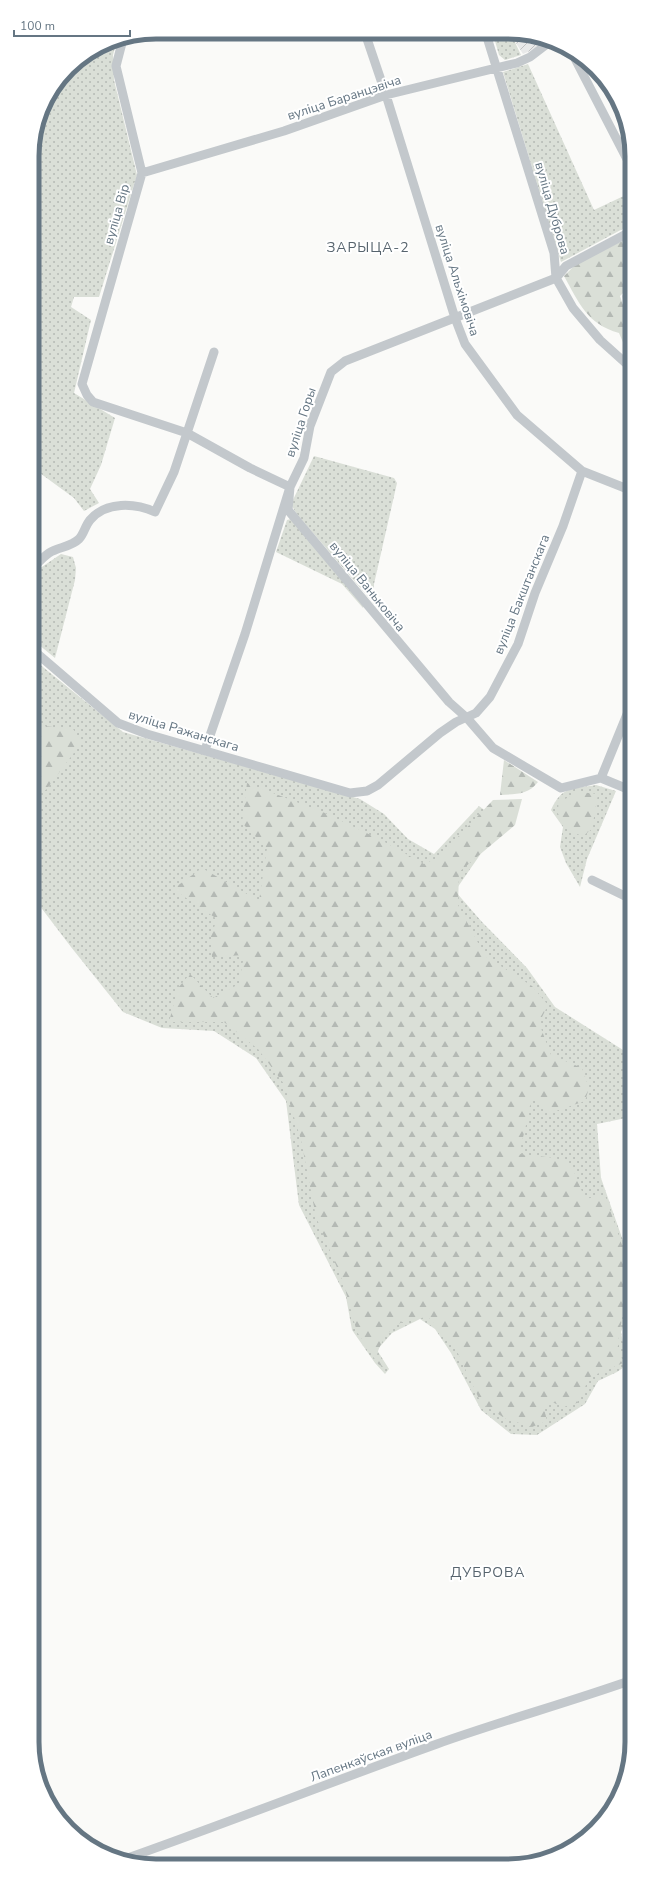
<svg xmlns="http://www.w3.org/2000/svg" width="664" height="1898" font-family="'Nunito Sans',sans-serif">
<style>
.industrial{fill:url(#industrial-furrows)}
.grass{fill:url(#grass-dots)}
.forest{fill:url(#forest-firs)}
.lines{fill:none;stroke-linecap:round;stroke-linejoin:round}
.minor{stroke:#c3c8cc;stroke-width:9}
.labels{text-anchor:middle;stroke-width:4;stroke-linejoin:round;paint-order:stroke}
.street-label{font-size:13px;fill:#657683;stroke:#fff}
.neighbourhood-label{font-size:14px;letter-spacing:1px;fill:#57646e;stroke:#fff}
.rim{fill:none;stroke:#657683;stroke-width:5}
</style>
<defs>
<pattern id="industrial-furrows" width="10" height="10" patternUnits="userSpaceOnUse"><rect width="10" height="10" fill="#e8e9e9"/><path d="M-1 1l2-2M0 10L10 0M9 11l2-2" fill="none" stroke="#c0c1c2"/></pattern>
<pattern id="grass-dots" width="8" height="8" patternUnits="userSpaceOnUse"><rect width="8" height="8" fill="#dadfd7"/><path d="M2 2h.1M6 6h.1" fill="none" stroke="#b4b9b4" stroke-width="1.8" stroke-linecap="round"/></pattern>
<pattern id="forest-firs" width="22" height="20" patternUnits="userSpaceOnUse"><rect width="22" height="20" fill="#dadfd7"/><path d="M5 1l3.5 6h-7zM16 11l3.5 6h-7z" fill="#b4b9b4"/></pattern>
</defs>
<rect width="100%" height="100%" fill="#fafaf8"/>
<path class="industrial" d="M532 34 545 39 532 50 523 54 511 35Z"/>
<path class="grass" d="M493 34H511L521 55 505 60 499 55Z
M117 40 113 55 114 80 137 175 99 297H74L71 307 91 320 74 393 115 418 101 465 90 489 99 503 84 511 74 498 33 468 32 148C36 134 39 112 46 100 60 76 89 45 117 40Z
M528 64 594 210 630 193V225L561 262 503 72Z
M630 287V313H627L622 296Z
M314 456 394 478 397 483 374 584V604L296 513 291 504Z
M291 519 364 604 363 608 342 584 276 552 287 520Z
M61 554 73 557 76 568 75 580 55 658 33 640V573Z
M33 659 123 732 360 799 384 814 408 839 434 854 479 806 502 823 455 891 482 922 527 968 555 1007 631 1055V1117L597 1124 601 1178 627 1252 631 1255V1307L621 1332 627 1365 617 1372 598 1381 585 1404 537 1435 511 1434 481 1410 451 1353 435 1329 420 1319 392 1333 377 1350 389 1369 385 1374 375 1363 352 1330 346 1297 299 1205 286 1101 256 1058 214 1031 162 1028 123 1012 71 947 33 897Z
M596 785 616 791 587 859 580 887 566 863 560 847 563 827 551 810C562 786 572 789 596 785Z"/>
<path class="forest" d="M601 75 615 94 627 126 622 121Z
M628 238 630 239V286L620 296 626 314 630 315V346L625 347 619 333C587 324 579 303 564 276L576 264Z
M33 725 73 729 82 742 46 790 33 788Z
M504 760 538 782C528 795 516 794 500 795Z
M247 783 325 813 381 840 424 864 439 857 493 800 522 799 515 825 459 872 458 905 485 956 532 986 548 1005 539 1023 551 1055 582 1068 589 1088 585 1101 550 1113 533 1096 519 1154 555 1158 571 1164 585 1199 605 1195 626 1257 631 1262V1307L624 1306 618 1343 623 1363 590 1377 577 1403 563 1407 552 1402 544 1408 547 1421 532 1427 506 1419 481 1403 455 1347 428 1317C421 1318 413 1319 406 1321 392 1324 380 1342 377 1355L385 1368 378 1364 357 1332 343 1282 316 1217 301 1140 284 1084 258 1049 224 1022H169L178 988 190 974 213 998 239 984 244 955 212 957 211 936 217 919 173 889 202 868 259 901 267 848 242 823Z
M579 792 598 794 592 829 583 836 568 831 557 812 559 802Z"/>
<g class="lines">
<path class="minor" d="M365 33 386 95 455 318 465 344 517 415 582 471 630 490
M486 34 554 253 556 278 573 308 600 340 630 367
M123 39 116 66 142 173 82 384 87 395 93 402 187 433 250 468 290 487 288 510 449 702 467 718 493 748 561 788 601 778 630 790
M571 51 630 165
M142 173 284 131 386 95 517 63 530 57 551 41
M33 568C38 563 43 557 49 553 58 547 71 547 79 539 84 534 85 526 90 520 106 501 135 503 155 512L174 472 214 352
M33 650 118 723 147 734 350 793 367 791 378 785 440 733 456 722 476 713 490 697 518 644 535 593 563 526 582 471
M205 750 245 634 290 487 304 458 310 426 331 372 345 361 556 278 566 266 630 232
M601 778 630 707
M592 880 631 899
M122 1860C227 1823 331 1782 437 1744 501 1721 567 1703 632 1680"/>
</g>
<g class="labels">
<g class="street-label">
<text transform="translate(344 97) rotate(-18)" y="5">вуліца Баранцэвіча</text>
<text transform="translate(553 208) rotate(74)" y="5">вуліца Дуброва</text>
<text transform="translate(116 214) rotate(-74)" y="5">вуліца Вір</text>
<text transform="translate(458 280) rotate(72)" y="5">вуліца Альхімовіча</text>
<text transform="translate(300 422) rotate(-72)" y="5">вуліца Горы</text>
<text transform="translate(368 586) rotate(51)" y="5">вуліца Ваньковіча</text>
<text transform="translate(521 594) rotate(-68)" y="5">вуліца Бакштанскага</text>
<text transform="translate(184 730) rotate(17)" y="5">вуліца Ражанскага</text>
<text transform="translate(371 1755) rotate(-20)" y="5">Лапенкаўская вуліца</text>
</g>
<g class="neighbourhood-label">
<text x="368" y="252">ЗАРЫЦА-2</text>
<text x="488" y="1577">ДУБРОВА</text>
</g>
</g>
<path d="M0 0H664V1898H0ZM156 39H508A117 117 0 0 1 625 156V1742A117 117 0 0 1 508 1859H156A117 117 0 0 1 39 1742V156A117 117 0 0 1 156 39Z" fill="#fff" fill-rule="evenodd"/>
<path class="rim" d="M156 39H508A117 117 0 0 1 625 156V1742A117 117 0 0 1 508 1859H156A117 117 0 0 1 39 1742V156A117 117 0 0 1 156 39Z"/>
<path d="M14 30v6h116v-6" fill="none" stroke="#657683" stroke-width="2"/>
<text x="20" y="30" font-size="12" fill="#657683" stroke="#ffffff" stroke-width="3" paint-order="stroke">100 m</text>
</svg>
